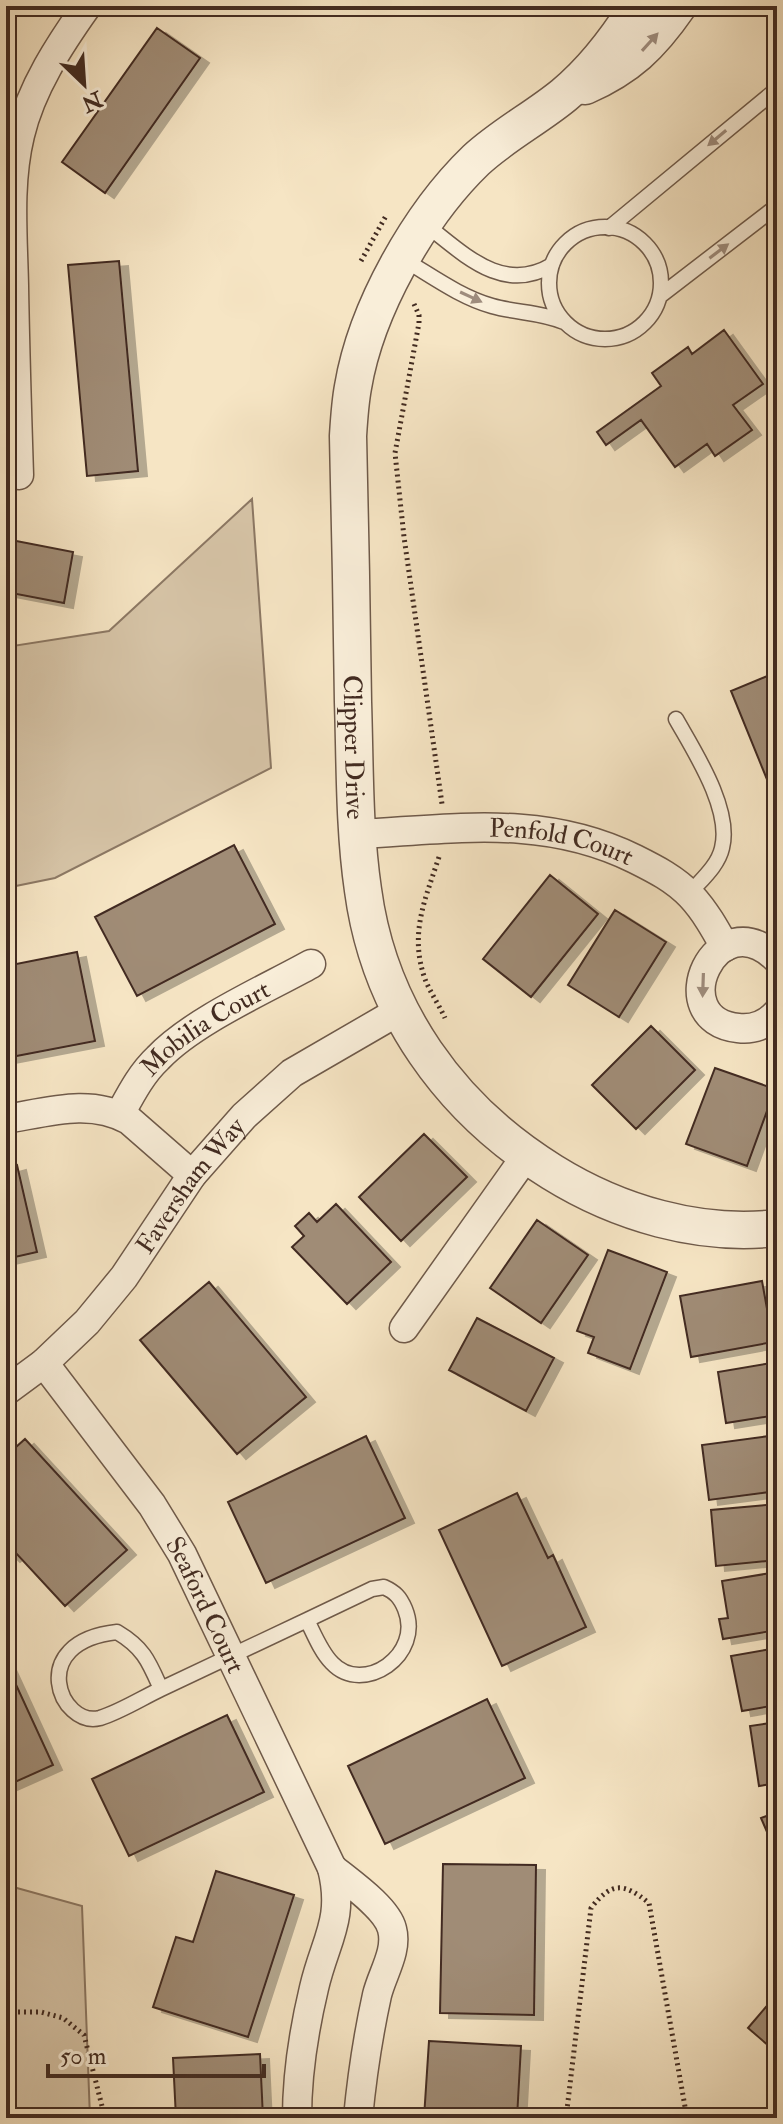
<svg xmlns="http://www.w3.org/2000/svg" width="783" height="2124" font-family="'IM FELL Double Pica',serif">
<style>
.green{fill:#d7c5a8;stroke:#8c7864;stroke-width:2}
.building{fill:#a08c76;stroke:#422b21;stroke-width:2;filter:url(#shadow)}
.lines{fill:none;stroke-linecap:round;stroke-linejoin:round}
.service-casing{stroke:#6f5a4a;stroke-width:17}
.minor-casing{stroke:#6f5a4a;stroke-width:31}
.tertiary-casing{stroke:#6f5a4a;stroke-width:39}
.path{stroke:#422b21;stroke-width:5;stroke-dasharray:2 4;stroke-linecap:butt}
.service{stroke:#f9eed9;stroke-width:14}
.minor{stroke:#f9eed9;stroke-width:28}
.tertiary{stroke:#f9eed9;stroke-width:36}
.oneway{fill:#9e8c7d}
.labels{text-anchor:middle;stroke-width:8;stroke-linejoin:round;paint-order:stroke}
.street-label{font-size:26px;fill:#422b21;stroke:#f9eed9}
</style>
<defs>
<filter id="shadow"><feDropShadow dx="9" dy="5" stdDeviation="0" flood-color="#0004"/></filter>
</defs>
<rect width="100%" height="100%" fill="#f6e5c4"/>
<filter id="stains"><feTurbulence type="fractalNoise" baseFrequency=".0025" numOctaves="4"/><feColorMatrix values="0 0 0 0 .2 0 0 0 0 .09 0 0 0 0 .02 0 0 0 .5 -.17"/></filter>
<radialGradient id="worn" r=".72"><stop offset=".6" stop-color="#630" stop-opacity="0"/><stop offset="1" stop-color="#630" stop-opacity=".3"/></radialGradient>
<path class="green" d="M252 499 271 768 55 878 6 888V647L109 631Z
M6 1885 82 1906 90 2118H6Z"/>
<path class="building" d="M157 28 200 58 105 193 62 162Z
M119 261 138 471 87 476 68 265Z
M724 330 763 384 733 405 752 430 715 456 707 444 675 467 641 420 606 445 597 432 661 386 652 373 688 347 692 354Z
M6 539 73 552 64 603 6 592Z
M777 672V804L731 691Z
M234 845 275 924 137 996 95 917Z
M550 875 598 914 531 997 483 959Z
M615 910 666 942 619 1017 568 985Z
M77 952 95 1041 6 1058V966Z
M651 1026 695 1070 636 1129 592 1085Z
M715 1068 775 1089 747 1166 686 1144Z
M424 1134 467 1177 401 1241 359 1197Z
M17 1165 37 1252 6 1259V1168Z
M336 1204 391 1262 347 1304 292 1247 304 1236 295 1226 309 1213 317 1222Z
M537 1220 588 1255 541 1323 490 1288Z
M608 1250 667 1272 630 1369 588 1353 594 1337 577 1331Z
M762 1281 773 1342 691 1357 680 1296Z
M209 1282 306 1397 237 1454 140 1340Z
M477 1318 554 1358 526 1411 449 1370Z
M777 1362V1415L726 1423 718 1372Z
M777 1435V1491L709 1500 702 1445Z
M366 1436 405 1518 266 1583 228 1502Z
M25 1439 127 1550 65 1606 16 1553 11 1557 6 1552V1456Z
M517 1493 548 1558 553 1555 586 1627 502 1666 439 1530Z
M777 1504V1560L716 1566 711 1510Z
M777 1572V1630L723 1639 719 1619 728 1618 722 1581Z
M777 1648V1705L742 1711 731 1656Z
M6 1663 53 1765 6 1786Z
M487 1699 525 1778 385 1844 348 1766Z
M227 1715 264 1792 129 1856 92 1779Z
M777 1722V1783L759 1786 750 1726Z
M777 1812V1855L761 1818Z
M443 1864 536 1865 534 2015 440 2013Z
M216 1871 294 1895 248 2037 153 2007 176 1937 193 1942Z
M777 1994V2053L748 2028Z
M429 2041 521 2046 517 2118H424Z
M260 2054 263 2118H176L173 2058Z"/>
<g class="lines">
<g class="service-casing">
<path id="service" d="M425 224C463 253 502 295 552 265
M549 283a56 56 0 1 1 112 0a56 56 0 1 1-112 0Z
M609 228 777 89
M403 259C432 276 460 297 492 306 516 313 541 312 564 322
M660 296 777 206
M676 719C694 751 732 809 722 848 718 866 701 880 689 894
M384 1587C395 1592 400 1597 405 1609 424 1655 363 1696 332 1663 321 1652 314 1634 307 1620L372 1589Z
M117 1632C144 1648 149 1662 161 1689 142 1698 120 1712 100 1718 60 1728 25 1642 117 1632Z
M161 1689 307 1620"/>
</g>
<g class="minor-casing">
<g id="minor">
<path d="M19 475C17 412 15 349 14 286 13 236 8 184 20 135 31 88 60 44 87 6"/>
<path id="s1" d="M359 834C456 829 544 814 635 859 655 869 675 879 691 896 705 911 715 929 725 947"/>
<path d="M777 959C716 898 662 1020 738 1028 754 1030 767 1024 777 1013"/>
<path id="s2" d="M120 1114C131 1094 141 1074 158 1058 193 1021 266 989 311 964"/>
<path d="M6 1119C48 1112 90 1098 129 1120L192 1175"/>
<path d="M404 1328 526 1156"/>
<path id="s3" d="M44 1363 152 1505 182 1554 332 1868"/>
<path id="s4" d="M6 1391 44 1363 87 1322 124 1277 192 1175 244 1116 292 1073 399 1011"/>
<path d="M297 2118C297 2075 304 2030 314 1988 325 1940 345 1920 332 1868 349 1882 387 1908 392 1929 398 1951 382 1974 377 1995 368 2036 362 2076 358 2118"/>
</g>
</g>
<g class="tertiary-casing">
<g id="tertiary">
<path id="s5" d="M638 6C618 38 593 71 564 95 536 118 503 135 476 160 419 215 366 309 353 387 350 403 349 420 348 436 350 525 352 613 353 702 355 764 354 829 363 890 379 1010 450 1109 552 1172 618 1213 699 1237 777 1228"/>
<path d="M585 86C628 67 651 45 678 6"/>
</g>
</g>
<path class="path" d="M361 261 387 214
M414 304 419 315V323L395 453 404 537 442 804
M439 857C425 900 409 934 425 979 430 992 439 1005 445 1018
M6 2012H41L63 2018 84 2035 105 2118
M566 2118 591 1908C612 1881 624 1883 649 1903L687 2118"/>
<use href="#service" class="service"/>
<use href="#minor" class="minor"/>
<use href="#tertiary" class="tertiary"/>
</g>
<defs><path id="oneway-solid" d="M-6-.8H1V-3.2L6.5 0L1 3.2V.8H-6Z" transform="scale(2)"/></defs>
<g class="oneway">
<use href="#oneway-solid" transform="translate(650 42) rotate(-48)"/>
<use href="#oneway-solid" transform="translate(717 138) rotate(140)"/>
<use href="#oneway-solid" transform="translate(719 251) rotate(-37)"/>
<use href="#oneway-solid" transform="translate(471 297) rotate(25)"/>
<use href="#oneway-solid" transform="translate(703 985) rotate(92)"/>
</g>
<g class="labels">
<g class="street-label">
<text dy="9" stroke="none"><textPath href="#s5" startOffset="848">Clipper Drive</textPath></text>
<text dy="9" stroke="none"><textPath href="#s1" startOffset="204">Penfold Court</textPath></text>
<text dy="9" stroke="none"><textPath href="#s2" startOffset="124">Mobilia Court</textPath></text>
<text dy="9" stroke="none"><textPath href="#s4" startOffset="278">Faversham Way</textPath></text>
<text dy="9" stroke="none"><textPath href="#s3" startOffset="292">Seaford Court</textPath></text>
</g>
</g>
<rect width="783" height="2124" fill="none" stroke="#f6e5c4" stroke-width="32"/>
<rect x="8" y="8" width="767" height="2108" fill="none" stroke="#422b21" stroke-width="4"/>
<rect x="16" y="16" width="751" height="2092" fill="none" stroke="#422b21" stroke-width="2"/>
<g transform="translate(84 84) rotate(155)" stroke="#f9eed9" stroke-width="6" paint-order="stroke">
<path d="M0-6L14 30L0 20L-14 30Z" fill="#422b21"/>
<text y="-12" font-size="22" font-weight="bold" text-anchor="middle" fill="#422b21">N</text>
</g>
<path d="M48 2064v12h216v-12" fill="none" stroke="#422b21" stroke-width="4"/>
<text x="60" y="2064" font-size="24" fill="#422b21" stroke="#f9eed9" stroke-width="6" paint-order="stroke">50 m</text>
<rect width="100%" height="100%" filter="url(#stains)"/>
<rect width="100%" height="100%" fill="url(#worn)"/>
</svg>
